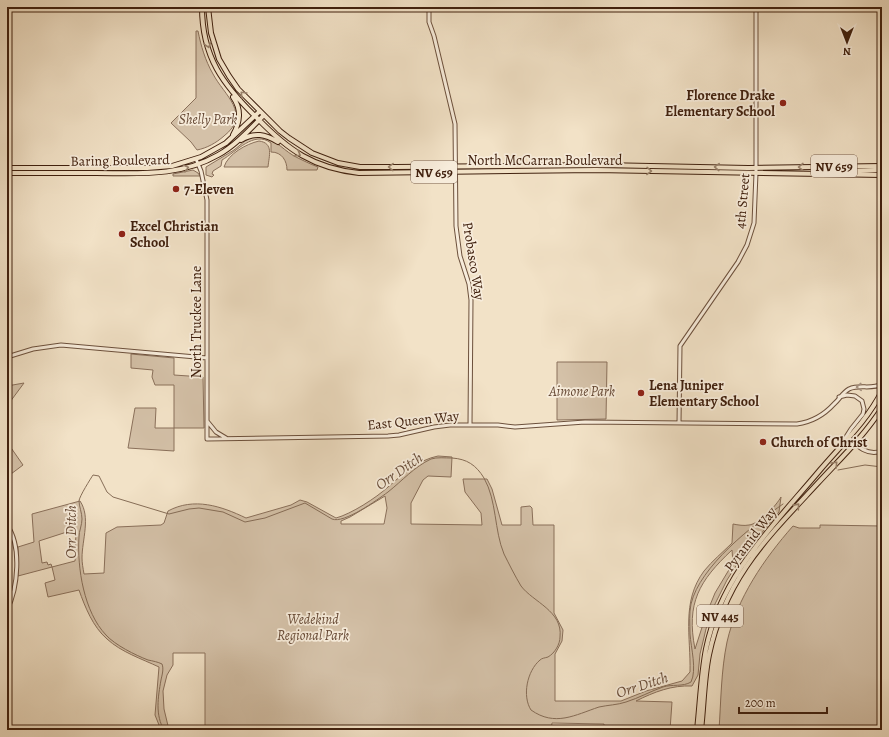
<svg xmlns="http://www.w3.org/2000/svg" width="889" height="737" font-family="Alegreya,serif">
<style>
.green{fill:#d4c1a8;stroke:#8a705b;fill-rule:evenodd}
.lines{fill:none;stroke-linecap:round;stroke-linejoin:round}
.stream{stroke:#866d57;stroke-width:1}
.minor-casing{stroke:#6c503c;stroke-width:5}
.major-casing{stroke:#40200e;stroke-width:6}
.minor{stroke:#f7ecdb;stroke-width:3}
.major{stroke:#f2e2c7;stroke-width:4}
.oneway{stroke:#99816a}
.oneway2{stroke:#a5907f}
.poi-dot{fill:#8f2418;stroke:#f7ecdb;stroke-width:1.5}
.labels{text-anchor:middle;stroke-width:3.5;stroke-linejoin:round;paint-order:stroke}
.shield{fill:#f7ecdb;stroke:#775d4c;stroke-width:1}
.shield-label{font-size:13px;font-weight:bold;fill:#40200e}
.poi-label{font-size:14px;font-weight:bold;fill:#40200e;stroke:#f7ecdb;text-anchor:start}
.park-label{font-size:14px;font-style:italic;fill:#654834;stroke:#f7ecdb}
.street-label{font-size:14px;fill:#40200e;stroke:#f7ecdb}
.water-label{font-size:15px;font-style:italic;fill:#694d39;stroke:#f7ecdb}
</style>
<rect width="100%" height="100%" fill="#f2e2c7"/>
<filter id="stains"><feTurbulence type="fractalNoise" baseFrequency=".005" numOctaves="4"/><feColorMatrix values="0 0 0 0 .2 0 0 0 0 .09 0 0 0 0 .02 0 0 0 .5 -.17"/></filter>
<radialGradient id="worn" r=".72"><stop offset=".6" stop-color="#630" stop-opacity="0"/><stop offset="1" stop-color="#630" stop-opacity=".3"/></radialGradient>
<path class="green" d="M196 31H198C201 46 205 60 213 74 224 95 252 114 224 136 216 143 207 148 197 150L191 142 171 123 196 98Z
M254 136C274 136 279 147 294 156 302 160 310 164 318 167L317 170H287C287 161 282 152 271 152V143C254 130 236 152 222 160L221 166 213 171 212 174 214 175 212 177 206 175V167L234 150 245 141Z
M259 141C274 143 269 156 268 167H224C228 154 246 144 259 141Z
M193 170 198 173 200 176H173V174Z
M131 354 174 358V375L203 377 204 428H174V451L128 448 135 408H156L155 428H174V385H155L152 377 153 370 131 368Z
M557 362H607L606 419 557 420Z
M24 383 7 406V386Z
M7 442 23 465 7 477Z
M438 456 452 457 451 477 428 476 423 480 411 503V524L482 525 481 513 465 492 463 479H487L492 489 502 525H521V507L530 506 532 508 533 525H554V613L563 630 562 641 555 654V701H621L646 691 682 681 690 672C691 637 681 602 704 571 712 561 723 552 732 543L733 524C738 525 744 526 749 525 759 524 776 506 781 497L779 512 741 558 727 580 714 606 706 629 700 654 698 675 692 686C672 685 654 692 636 701L672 702 670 730H604V724L552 723 551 730H205V653H173V665L167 675 163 691 164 709 169 730H161L155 715 159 667C142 659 121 652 107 639 93 627 85 607 79 590L48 597 45 583 55 580 52 567 18 576V547L34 542 32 514 80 501C91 517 82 540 82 558 82 563 83 568 84 574L104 573 106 533 117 527 161 525 164 523 168 511C194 497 221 506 246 518L291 505 300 500 307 502 336 518C351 514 376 498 388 487 403 474 418 460 438 456ZM385 496 387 508 384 524H341V521L350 517ZM76 529 75 561 52 567 51 564 48 565 47 562 42 563 39 541ZM732 550 733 563 715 593 706 615 695 649C686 603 699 581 732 550Z
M820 525 882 526V730H719C721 701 721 671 727 642 737 598 764 559 793 526L799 528H820Z"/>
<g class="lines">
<path class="stream" d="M838 470 865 465 882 467
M164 730C155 715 158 697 161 680 162 675 164 669 162 664 158 662 153 661 148 660 135 655 115 645 106 635 84 612 77 568 79 537 79 531 82 525 82 519 82 513 79 506 79 501 79 497 91 478 93 475L99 476 107 492 113 497 169 514 189 509 199 508 223 512 245 522 265 518 305 503 332 519C344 524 377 500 388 492 402 481 414 467 431 459 437 457 445 458 452 458 467 459 476 465 484 478 497 501 494 530 504 554 509 564 515 576 521 586 533 602 563 611 560 637 560 644 555 653 548 657 545 658 542 658 540 660 527 671 522 696 531 710 555 727 575 715 599 707 608 705 617 705 626 702 639 698 651 691 663 687 672 684 683 687 691 682 697 670 691 648 690 634 690 624 689 613 691 604 700 566 753 525 783 504"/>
<g class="minor-casing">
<path id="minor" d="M429 7V22L434 36 455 124 456 226 460 256 469 284 471 300 470 425
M196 159 201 171 207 200V439L388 436 399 435 434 427 450 425H498L515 427 585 422 797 424C811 422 824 415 834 404 840 399 842 393 849 389 860 384 871 390 882 384
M7 357 33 349 61 345 207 358
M839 397 847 395 855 396 862 401 864 409 863 414 851 429 844 440
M207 421 216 432 226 438
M679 423 680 346 738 262 747 245 754 223 756 173V7
M848 437C858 447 867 456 882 451
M7 525C22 546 18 588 7 610"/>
</g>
<g class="major-casing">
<path id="major" d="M202 7C202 57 223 85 257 118 288 150 313 168 359 173L596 170 882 175
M208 7 211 33 219 59 229 76 238 89 280 131 289 138 312 153 338 163 360 167H396L602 165 748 168 882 166
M233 97C242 110 240 122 233 135
M241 140C255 132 265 134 278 142
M7 168H147L172 166 201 157 226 143 260 111
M7 173C37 173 66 173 96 173 138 173 180 177 218 155 236 145 250 129 264 115
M848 173 853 171 882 170
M697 730C700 703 701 675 706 649 721 575 774 525 820 470 842 444 867 421 882 391
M701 730C704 705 704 679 709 655 725 578 767 538 817 484 840 459 864 436 882 408"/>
</g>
<use href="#minor" class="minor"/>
<use href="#major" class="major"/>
</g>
<defs><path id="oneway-chevron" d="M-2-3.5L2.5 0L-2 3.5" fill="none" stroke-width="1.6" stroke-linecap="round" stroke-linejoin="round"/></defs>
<g class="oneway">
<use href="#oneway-chevron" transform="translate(208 45) rotate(74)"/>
<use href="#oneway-chevron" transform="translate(243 94) rotate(-135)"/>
<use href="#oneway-chevron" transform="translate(298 154) rotate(30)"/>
<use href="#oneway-chevron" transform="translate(391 167) rotate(-179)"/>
<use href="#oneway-chevron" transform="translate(717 167) rotate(-178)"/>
<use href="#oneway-chevron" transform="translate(801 167) rotate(179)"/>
<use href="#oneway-chevron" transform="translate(186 168) rotate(-15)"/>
<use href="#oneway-chevron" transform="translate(649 171) rotate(1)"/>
<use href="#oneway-chevron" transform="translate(835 464) rotate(-47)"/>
<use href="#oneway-chevron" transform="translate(797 506) rotate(-48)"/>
</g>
<use class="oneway2" href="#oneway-chevron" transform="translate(859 387) rotate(177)"/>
<g class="poi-dot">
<circle cx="783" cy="103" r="4"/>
<circle cx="176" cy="189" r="4"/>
<circle cx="122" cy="234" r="4"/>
<circle cx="641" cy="393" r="4"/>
<circle cx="763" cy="442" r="4"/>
</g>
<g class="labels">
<g class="shield">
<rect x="811" y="155" width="46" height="22" rx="3"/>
<rect x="411" y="161" width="46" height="22" rx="3"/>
<rect x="697" y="605" width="46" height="22" rx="3"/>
</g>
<g class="shield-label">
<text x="834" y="171">NV 659</text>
<text x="434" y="177">NV 659</text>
<text x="720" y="621">NV 445</text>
</g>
<g class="poi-label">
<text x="775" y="100" text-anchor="end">Florence Drake<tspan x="775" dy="16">Elementary School</tspan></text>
<text x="184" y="194">7-Eleven</text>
<text x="130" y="231">Excel Christian<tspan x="130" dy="16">School</tspan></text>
<text x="649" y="390">Lena Juniper<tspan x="649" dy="16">Elementary School</tspan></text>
<text x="771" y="447">Church of Christ</text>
</g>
<g class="park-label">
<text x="208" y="124">Shelly Park</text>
<text x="582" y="396">Aimone Park</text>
<text x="313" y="624">Wedekind<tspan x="313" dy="16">Regional Park</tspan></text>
</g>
<g class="street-label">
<text transform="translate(120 160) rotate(-1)" y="5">Baring Boulevard</text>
<text x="545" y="165">North McCarran Boulevard</text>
<text transform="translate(742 201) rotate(-85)" y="5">4th Street</text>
<text transform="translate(474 261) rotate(81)" y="5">Probasco Way</text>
<text transform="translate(196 322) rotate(-90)" y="5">North Truckee Lane</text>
<text transform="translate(413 420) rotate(-6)" y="5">East Queen Way</text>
<text transform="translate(750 539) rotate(-53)" y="5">Pyramid Way</text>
</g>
<g class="water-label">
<text transform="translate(399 471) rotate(-35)" y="5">Orr Ditch</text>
<text transform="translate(71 532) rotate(-90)" y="5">Orr Ditch</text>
<text transform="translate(642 685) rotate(-18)" y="5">Orr Ditch</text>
</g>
</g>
<rect width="889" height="737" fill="none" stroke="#f2e2c7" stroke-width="24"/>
<rect x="8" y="8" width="873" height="721" fill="none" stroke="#40200e" stroke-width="2"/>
<rect x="12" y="12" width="865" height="713" fill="none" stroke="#40200e"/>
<g transform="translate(847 42) rotate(180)" stroke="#f7ecdb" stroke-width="3" paint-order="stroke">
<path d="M0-3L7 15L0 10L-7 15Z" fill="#40200e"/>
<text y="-6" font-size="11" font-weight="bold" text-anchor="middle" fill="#40200e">N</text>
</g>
<path d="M739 707v6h88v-6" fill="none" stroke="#40200e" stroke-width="2"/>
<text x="745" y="707" font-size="12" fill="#40200e" stroke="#f7ecdb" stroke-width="3" paint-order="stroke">200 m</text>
<rect width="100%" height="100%" filter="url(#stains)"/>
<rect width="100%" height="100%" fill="url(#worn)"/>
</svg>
